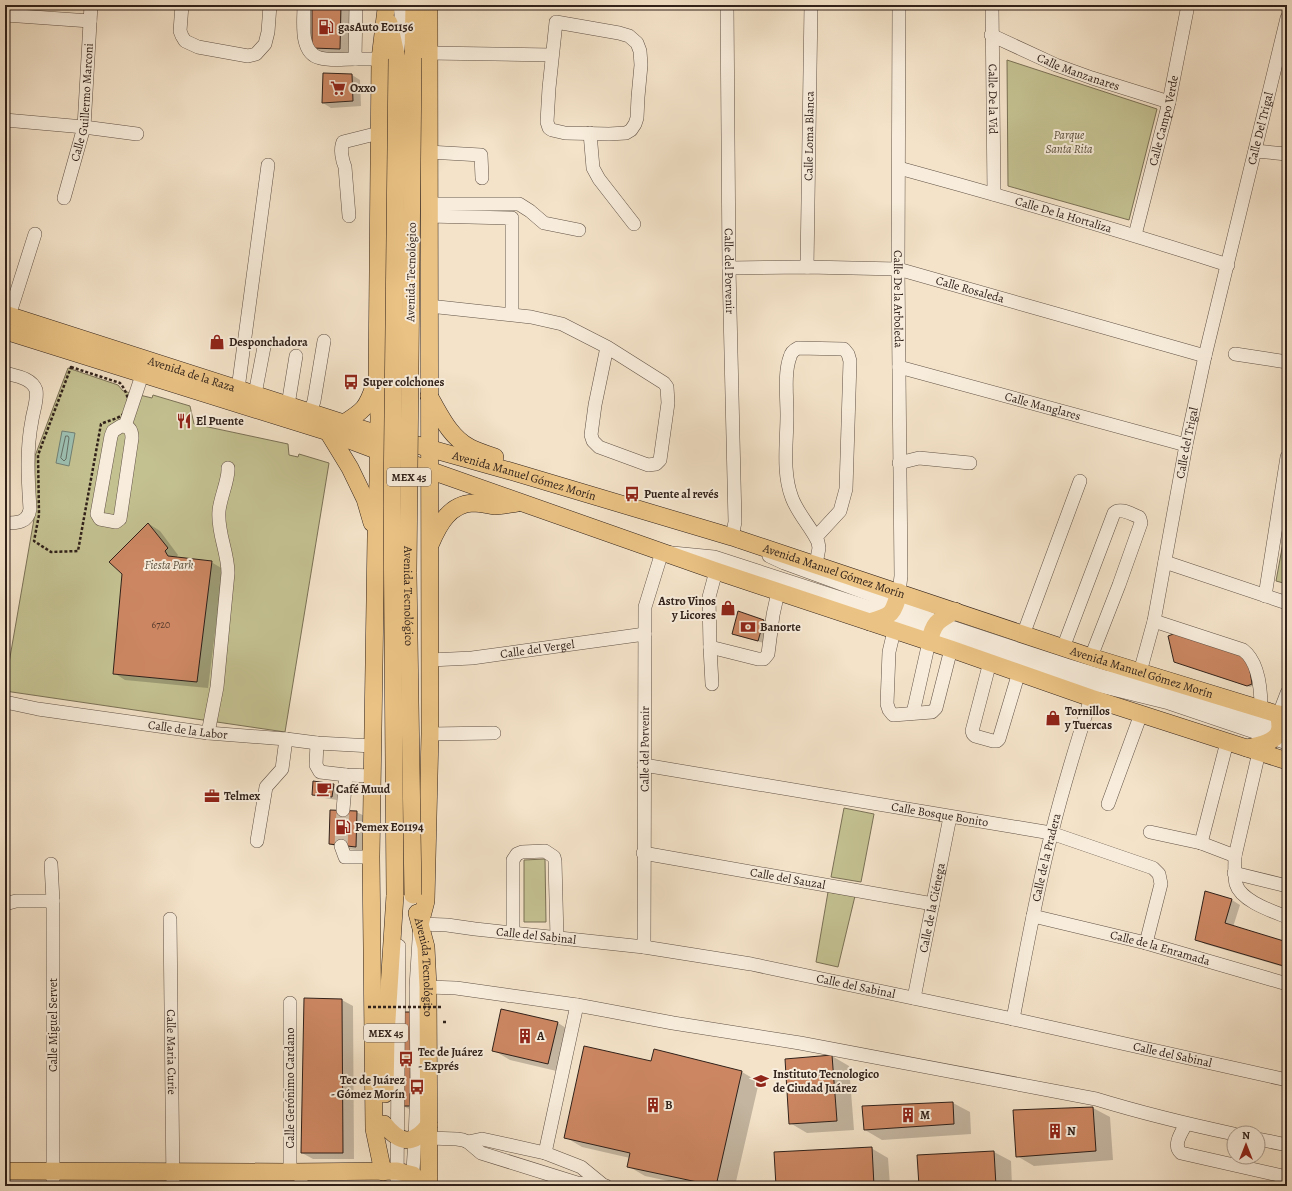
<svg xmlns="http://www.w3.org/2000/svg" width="1292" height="1191" font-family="Alegreya,serif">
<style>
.green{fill:#c4c191;stroke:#7a7156}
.water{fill:#9dbfb0;stroke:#718074}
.shadow{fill:#0003}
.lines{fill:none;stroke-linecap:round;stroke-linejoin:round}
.shore{stroke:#667065;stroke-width:1}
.building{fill:#cc8762;stroke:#30211a}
.minor-tunnel{stroke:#cdbca6;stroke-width:13;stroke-dasharray:13 6;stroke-linecap:butt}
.minor-casing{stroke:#615246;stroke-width:14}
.major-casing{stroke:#30211a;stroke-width:18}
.path{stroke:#30211a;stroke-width:2.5;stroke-dasharray:3 2;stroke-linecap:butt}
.minor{stroke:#f8eddc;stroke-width:13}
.major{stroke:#eac284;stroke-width:17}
.major-bridge-casing{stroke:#30211a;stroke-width:18;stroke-linecap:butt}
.path-bridge{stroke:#30211a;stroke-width:2.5;stroke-dasharray:3 2;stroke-linecap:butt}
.major-bridge{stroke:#eac284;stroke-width:17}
.labels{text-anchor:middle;stroke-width:4;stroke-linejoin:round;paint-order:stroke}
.number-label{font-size:10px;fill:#573a2c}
.shield{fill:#f8eddc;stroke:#6c5e54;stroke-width:1}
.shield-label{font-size:11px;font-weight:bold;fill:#30211a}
.poi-label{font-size:12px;font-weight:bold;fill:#30211a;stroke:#f8eddc;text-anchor:start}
.street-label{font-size:12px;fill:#30211a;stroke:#f8eddc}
.park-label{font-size:12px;font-style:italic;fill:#5c513e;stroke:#f8eddc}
</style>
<rect width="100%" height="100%" fill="#f4e3c9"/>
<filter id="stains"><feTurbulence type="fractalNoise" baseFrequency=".005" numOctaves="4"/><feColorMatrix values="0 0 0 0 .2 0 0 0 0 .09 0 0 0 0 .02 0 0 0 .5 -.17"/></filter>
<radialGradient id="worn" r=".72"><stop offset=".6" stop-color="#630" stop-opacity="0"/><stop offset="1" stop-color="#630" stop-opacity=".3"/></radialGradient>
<path class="green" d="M1007 60 1157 109 1129 220 1008 186Z
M68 368 118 385 123 391 152 398 153 395 190 406 194 424 288 444 289 455 298 457 299 454 329 463 285 732 5 691V686L34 519 35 456Z
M1287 521V584L1276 581Z
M844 808 874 814 861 882 831 877Z
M545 859 546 922H524V860Z
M828 892 855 896 838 967 816 962Z"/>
<path class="water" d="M62 431 75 433 69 466 56 463Z"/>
<path class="shadow" d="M313 5H352L351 55 324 54 313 48Z
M324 74 352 75 360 80 361 106 331 108 323 103Z
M149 524 160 531 178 555 176 558 211 562 223 569 208 688 125 680 114 673Z
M764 621 769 624 764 643 738 636 733 633Z
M1247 659 1254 685 1250 687 1178 663Z
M333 785 339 788 337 800 318 797 313 794Z
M356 812 365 816 364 851 338 848 330 844Z
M1206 893 1232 900 1240 905 1233 927 1287 943V968L1205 944 1196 939Z
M342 1000 353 1006 354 1159H313L302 1153Z
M411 1013V1110L403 1106Z
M558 1023 574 1033 565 1073 510 1060 493 1050Z
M654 1050 742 1072 759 1082 735 1186H692L645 1176 628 1166 630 1158 582 1147 565 1137 652 1062Z
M832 1056 849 1066 854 1130 807 1133 790 1123Z
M953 1103 970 1112 971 1134 882 1140 865 1130Z
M1093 1108 1110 1117 1113 1160 1034 1166 1017 1156 1014 1111Z
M871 1148 888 1158 890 1186H777Z
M994 1152 1011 1161 1012 1186H920Z"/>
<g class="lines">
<path class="shore" d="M66 436H68L69 438 66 459 64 461 61 458Z"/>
</g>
<path class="building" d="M312 5H341L340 49 312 48Z
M323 73 352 74 353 101 322 103Z
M148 523 168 548 165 551 168 556 212 561 197 682 113 674 122 574 109 562Z
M738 611 764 620 758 641 732 634Z
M1176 633 1248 658 1252 684 1247 686 1174 662 1168 636Z
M313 781 334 784 332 797 312 795Z
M330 810 357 811 356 847 329 844Z
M1205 891 1232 899 1225 923 1287 942V967L1195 940Z
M304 998 342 999 343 1153H301Z
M501 1009 558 1022 548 1064 492 1051Z
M402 1012H411L410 1106H402Z
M584 1046 651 1061 654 1049 742 1071 716 1186 627 1167 630 1153 564 1138Z
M832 1055 837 1121 789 1124 785 1059Z
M953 1102 954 1124 864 1130 862 1106Z
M1093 1107 1096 1151 1016 1157 1013 1110Z
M872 1147 874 1186H776L774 1152Z
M994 1151 996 1186H919L917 1155Z"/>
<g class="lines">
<path class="minor-tunnel" d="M341 846 343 810"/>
<g class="minor-casing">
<g id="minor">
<path d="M182 5 180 31 182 36 185 41 198 47 248 56 256 54 265 44 268 32 270 5"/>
<path d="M304 5C304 21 299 53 320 58 331 61 344 59 355 59L356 5"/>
<path id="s1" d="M727 5 729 268 735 522 732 537 739 541"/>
<path id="s2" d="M899 5 898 269 901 576 899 592"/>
<path id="s3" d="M992 5 994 194"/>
<path d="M5 15 90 21"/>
<path d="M556 22 619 33 629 36 637 43 640 51 641 65 638 97 637 118 635 124 631 130 626 133 609 134 565 133 552 130 549 128 547 122 549 88Z"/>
<path id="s4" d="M991 35 1056 65 1092 78 1169 102"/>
<path d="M398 49 401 15 400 5"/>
<path d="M429 53 552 55"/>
<path d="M355 59H380"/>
<path d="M5 120 84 127 137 134"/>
<path d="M590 133 593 168 599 179 634 224"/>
<path d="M1255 151 1287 154"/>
<path d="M428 152 481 155 482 178"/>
<path id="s5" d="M899 168C1009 198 1119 230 1228 265"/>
<path id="s6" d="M64 198 84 127 91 5"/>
<path d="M428 204H519L530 211 544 223 579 230"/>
<path d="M349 216 345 167C342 160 340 149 343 142L371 135H380"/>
<path d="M428 216 512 218V314"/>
<path id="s7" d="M1135 235 1169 102 1188 5"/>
<path id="s8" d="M807 267 811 5"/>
<path id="s9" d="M729 268 807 267 898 269 1205 356"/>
<path d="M429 306 531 317 562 324 607 347 664 383 667 387 668 403 660 460 656 464 648 465 599 447 593 441 591 435 595 405 607 347"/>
<path d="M9 316 35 234"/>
<path d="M1235 354 1287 362"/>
<path id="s10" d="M899 367 1186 445"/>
<path d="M5 373C16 376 32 378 36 390 38 399 33 412 32 420 26 450 28 479 30 509 28 523 17 523 5 523"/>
<path d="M255 394 264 347"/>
<path d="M236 397 238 389 268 165"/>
<path d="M288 405 296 356"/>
<path d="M310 413 314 401 324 341"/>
<path d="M121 426C129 426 132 430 132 438L120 519 116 522 100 519 97 514 111 436 113 431Z"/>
<path d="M125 426 145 366"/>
<path d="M899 463 919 458 970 463"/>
<path d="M769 556 784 563 896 604 945 625 1066 665 1102 676 1158 689 1287 730"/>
<path d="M1165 562 1287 603"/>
<path d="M816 564 819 548 818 542C811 527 798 514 792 498 782 472 787 442 787 415 787 397 784 373 790 357 791 352 794 350 798 348L844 349 848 354 850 361 846 489 840 511 816 537"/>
<path d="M1265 596 1287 457"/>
<path d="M1154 621 1243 650C1259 662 1261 690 1261 708"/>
<path d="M894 631 889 652 887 704 889 710 893 715 932 712 936 708 951 649"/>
<path d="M1023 635 1080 481"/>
<path d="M710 647 758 659H764L768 654 773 615 778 592"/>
<path d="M1063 648 1114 513C1120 507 1131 514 1139 517L1140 519 1141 523 1119 585 1091 657"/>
<path id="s11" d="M430 660 472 658 645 634"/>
<path d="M990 662 972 731 973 734 975 736 993 741H997L999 739 1019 672"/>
<path id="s12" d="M1140 672 1154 621 1186 445 1205 356 1287 18"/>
<path d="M712 684 710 647 709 597 716 571"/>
<path id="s13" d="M5 702 38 709 208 733 286 739 317 743 372 746"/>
<path d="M913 713 929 642"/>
<path d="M1279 714 1287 693"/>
<path d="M208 733 217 687 228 573C228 552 217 532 219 511 220 498 229 479 228 468"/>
<path d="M430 734 494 733"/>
<path d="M317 743 316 765 320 772 346 775 372 776"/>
<path d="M1259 752 1235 856C1235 865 1234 875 1236 884 1241 901 1272 911 1287 917"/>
<path id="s14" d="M644 765 1051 833 1153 868 1159 874 1161 884 1146 943"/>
<path d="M1108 804 1141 714"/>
<path d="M343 810 346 775"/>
<path d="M1150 832 1201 843 1235 856"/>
<path d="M257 841 266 787 282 769 286 739"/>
<path d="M1201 843 1227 742"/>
<path d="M341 846 345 857H371"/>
<path id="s15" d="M643 853 933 904"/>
<path d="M51 864 53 901V1186"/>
<path d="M1234 873 1287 886"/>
<path d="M5 904 16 901H53"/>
<path id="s16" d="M1033 916 1146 943 1287 984"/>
<path id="s17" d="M170 919 173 1186"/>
<path d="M513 933V860L517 854 522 852 545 851 554 857 555 861 557 938"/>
<path id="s18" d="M644 947 645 607 662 552 714 557 890 614 931 631 970 645 1096 685 1169 703 1287 743"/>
<path d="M428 987 456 988 577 1005 673 1023 800 1043 1096 1099C1142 1113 1187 1124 1234 1134"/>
<path id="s19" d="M914 998 950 817"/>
<path id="s20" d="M1013 1019C1025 957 1036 893 1052 832 1063 787 1077 742 1091 698"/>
<path d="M1186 1124C1182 1132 1172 1145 1181 1153L1287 1177"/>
<path d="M429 1138 457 1139 463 1140 468 1142 481 1153 577 1183 606 1186"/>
<path d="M1258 1139 1287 1145"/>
<path d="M468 1142 482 1139 545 1153 581 1167 603 1185"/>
<path d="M545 1153 577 1005"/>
<path d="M290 1172V1003"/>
<path d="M301 1186V1172"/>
<path d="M397 1186 399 946"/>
<path id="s21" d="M412 1186 415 1139 417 1087 416 987 420 924 447 925 475 929 644 947 751 964 1013 1019 1287 1080"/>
</g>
</g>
<g class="major-casing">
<g id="major">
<path d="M389 23 397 59"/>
<path d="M413 58 414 5"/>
<path id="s22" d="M5 314 378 434 510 471 732 537 1091 657 1287 717"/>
<path d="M5 331 328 432 429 470 716 571 951 649 1091 698 1287 761"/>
<path d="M429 396C440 414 449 436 469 447 477 451 486 454 495 457"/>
<path d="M344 423C363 411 367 408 374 386"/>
<path d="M328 432 350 468 365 499 372 523"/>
<path d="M431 543C439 524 450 504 473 503 481 503 488 505 495 506 502 506 510 504 517 503"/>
<path d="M870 622C892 615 893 615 899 592"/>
<path d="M929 642C934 622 937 621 955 611"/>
<path d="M1247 748C1258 745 1279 743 1280 727 1280 723 1279 718 1279 714"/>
<path id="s23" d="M417 913 426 947 428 987 429 1186"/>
<path d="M420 924 426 901 430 734 429 5"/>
<path d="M385 1094 386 1035 395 895"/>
<path d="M384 1124C400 1144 413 1146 429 1125"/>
<path d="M5 1171 290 1172 397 1171 413 1175 424 1186"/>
<path d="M383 1172 374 1129 371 857 376 537 378 480 379 417 377 378 380 59 386 9"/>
</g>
</g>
<path class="path" d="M71 367 120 383C127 391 133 407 122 415 117 419 107 421 101 424L78 551 51 552 34 541 39 515 38 455Z
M443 1022H448"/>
<use href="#minor" class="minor"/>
<use href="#major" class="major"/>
<g class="major-bridge-casing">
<g id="major-bridge">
<path id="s24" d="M413 58 408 573 413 895"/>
<path d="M395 895 392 505 397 59"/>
</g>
</g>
<path class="path-bridge" d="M368 1007H442"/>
<use href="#major-bridge" class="major-bridge"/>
</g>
<defs>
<g id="fuel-bare" transform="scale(1.2)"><path d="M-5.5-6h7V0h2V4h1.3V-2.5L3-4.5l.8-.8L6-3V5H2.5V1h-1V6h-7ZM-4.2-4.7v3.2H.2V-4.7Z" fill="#8f2418" stroke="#f8eddc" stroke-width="2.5" paint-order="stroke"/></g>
<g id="supermarket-bare" transform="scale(1.2)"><path d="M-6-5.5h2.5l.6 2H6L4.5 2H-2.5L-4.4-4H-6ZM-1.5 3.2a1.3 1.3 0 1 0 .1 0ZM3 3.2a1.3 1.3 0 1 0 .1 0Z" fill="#8f2418" stroke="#f8eddc" stroke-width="2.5" paint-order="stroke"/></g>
<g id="shop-bare" transform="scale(1.2)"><path d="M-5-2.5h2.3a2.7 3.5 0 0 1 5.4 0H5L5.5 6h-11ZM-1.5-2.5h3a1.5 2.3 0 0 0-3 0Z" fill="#8f2418" stroke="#f8eddc" stroke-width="2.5" paint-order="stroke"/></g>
<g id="bus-bare" transform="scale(1.2)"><path d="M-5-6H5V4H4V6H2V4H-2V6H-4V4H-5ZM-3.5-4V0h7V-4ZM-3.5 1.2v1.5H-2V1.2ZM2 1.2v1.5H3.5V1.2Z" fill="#8f2418" stroke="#f8eddc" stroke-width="2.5" paint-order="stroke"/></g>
<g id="restaurant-bare" transform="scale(1.2)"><path d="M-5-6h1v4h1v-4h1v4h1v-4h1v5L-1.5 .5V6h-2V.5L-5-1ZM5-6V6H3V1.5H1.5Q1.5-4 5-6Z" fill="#8f2418" stroke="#f8eddc" stroke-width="2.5" paint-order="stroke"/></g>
<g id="bank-bare" transform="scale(1.2)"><path d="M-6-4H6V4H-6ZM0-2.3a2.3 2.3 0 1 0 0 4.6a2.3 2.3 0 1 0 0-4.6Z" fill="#8f2418" stroke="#f8eddc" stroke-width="2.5" paint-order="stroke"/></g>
<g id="cafe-bare" transform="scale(1.2)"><path d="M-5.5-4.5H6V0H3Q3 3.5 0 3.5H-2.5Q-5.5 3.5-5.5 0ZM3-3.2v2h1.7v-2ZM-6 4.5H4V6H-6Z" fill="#8f2418" stroke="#f8eddc" stroke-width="2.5" paint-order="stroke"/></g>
<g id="office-bare" transform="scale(1.2)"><path d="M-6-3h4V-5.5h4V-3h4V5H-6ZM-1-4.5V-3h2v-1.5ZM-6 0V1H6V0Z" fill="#8f2418" stroke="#f8eddc" stroke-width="2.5" paint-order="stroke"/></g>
<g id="building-bare" transform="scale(1.2)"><path d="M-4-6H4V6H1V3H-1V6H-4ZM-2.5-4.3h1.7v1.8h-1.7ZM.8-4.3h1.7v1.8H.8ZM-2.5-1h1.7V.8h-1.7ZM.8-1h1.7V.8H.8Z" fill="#8f2418" stroke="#f8eddc" stroke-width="2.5" paint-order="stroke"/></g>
<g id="university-bare" transform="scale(1.2)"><path d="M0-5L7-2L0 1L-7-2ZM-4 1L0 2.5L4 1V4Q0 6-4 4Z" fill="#8f2418" stroke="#f8eddc" stroke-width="2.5" paint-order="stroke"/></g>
</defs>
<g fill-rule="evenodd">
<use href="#fuel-bare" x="326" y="27"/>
<use href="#supermarket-bare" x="338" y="88"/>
<use href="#shop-bare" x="217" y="342"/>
<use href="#bus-bare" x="351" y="382"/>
<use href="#restaurant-bare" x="184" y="421"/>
<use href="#bus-bare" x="632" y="494"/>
<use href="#shop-bare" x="728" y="608"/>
<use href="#bank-bare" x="748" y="627"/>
<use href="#shop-bare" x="1053" y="718"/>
<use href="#cafe-bare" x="324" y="789"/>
<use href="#office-bare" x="212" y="796"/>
<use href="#fuel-bare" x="343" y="827"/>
<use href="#building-bare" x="525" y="1036"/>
<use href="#bus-bare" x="406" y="1059"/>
<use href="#university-bare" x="761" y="1081"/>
<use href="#bus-bare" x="417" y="1087"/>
<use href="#building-bare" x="653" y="1105"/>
<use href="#building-bare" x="908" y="1115"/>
<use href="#building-bare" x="1055" y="1131"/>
</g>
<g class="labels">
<g class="number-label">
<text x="161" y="628">6720</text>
</g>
<g class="shield">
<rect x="387" y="468" width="44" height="18" rx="3"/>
<rect x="364" y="1024" width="44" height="18" rx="3"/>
</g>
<g class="shield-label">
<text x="409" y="481">MEX 45</text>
<text x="386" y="1037">MEX 45</text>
</g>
<g class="poi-label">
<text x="338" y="31">gasAuto E01156</text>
<text x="350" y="92">Oxxo</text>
<text x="229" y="346">Desponchadora</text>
<text x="363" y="386">Super colchones</text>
<text x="196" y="425">El Puente</text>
<text x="644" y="498">Puente al revés</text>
<text x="716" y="605" text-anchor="end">Astro Vinos<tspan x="716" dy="14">y Licores</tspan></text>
<text x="760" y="631">Banorte</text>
<text x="1065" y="715">Tornillos<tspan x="1065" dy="14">y Tuercas</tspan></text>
<text x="336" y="793">Café Muud</text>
<text x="224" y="800">Telmex</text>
<text x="355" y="831">Pemex E01194</text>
<text x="537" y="1040">A</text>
<text x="418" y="1056">Tec de Juárez<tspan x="418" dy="14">- Exprés</tspan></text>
<text x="773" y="1078">Instituto Tecnologico<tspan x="773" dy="14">de Ciudad Juárez</tspan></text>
<text x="405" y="1084" text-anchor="end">Tec de Juárez<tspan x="405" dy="14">- Gómez Morín</tspan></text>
<text x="665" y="1109">B</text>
<text x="920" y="1119">M</text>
<text x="1067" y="1135">N</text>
</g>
<g class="street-label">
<text dy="4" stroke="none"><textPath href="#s4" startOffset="95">Calle Manzanares</textPath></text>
<text dy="4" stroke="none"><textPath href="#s3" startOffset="94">Calle De la Vid</textPath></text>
<text dy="4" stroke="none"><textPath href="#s6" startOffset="98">Calle Guillermo Marconi</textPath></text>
<text dy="4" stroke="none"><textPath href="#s7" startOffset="118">Calle Campo Verde</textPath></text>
<text dy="4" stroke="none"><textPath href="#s12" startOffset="557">Calle Del Trigal</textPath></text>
<text dy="4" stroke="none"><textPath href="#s8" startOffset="131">Calle Loma Blanca</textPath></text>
<text dy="4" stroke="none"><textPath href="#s5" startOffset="171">Calle De la Hortaliza</textPath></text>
<text dy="4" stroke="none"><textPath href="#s1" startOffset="266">Calle del Porvenir</textPath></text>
<text transform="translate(411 272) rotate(-89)" y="4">Avenida Tecnológico</text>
<text dy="4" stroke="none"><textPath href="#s9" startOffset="244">Calle Rosaleda</textPath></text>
<text dy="4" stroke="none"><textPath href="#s2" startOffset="294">Calle De la Arboleda</textPath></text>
<text dy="4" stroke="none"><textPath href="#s22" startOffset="196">Avenida de la Raza</textPath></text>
<text dy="4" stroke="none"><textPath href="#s10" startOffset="149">Calle Manglares</textPath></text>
<text dy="4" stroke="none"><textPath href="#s12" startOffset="234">Calle del Trigal</textPath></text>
<text dy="4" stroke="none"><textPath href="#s22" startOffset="544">Avenida Manuel Gómez Morín</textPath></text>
<text dy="4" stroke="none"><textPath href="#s22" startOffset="868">Avenida Manuel Gómez Morín</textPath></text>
<text dy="4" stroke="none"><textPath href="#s24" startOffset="538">Avenida Tecnológico</textPath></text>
<text dy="4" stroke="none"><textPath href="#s11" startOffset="108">Calle del Vergel</textPath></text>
<text dy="4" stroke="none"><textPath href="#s22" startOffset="1192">Avenida Manuel Gómez Morín</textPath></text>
<text dy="4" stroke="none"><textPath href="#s13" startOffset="185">Calle de la Labor</textPath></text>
<text dy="4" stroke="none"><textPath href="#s18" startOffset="198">Calle del Porvenir</textPath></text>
<text dy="4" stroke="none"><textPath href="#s14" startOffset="300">Calle Bosque Bonito</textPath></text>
<text dy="4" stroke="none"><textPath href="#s20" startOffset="165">Calle de la Pradera</textPath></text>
<text dy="4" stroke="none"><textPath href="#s15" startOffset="147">Calle del Sauzal</textPath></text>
<text dy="4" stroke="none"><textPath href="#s19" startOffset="92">Calle de la Ciénega</textPath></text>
<text dy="4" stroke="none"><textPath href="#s21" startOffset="379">Calle del Sabinal</textPath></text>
<text dy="4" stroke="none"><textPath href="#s16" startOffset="131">Calle de la Enramada</textPath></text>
<text dy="4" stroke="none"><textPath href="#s23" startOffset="55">Avenida Tecnológico</textPath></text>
<text dy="4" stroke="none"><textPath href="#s21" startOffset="703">Calle del Sabinal</textPath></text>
<text transform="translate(53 1025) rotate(-90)" y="4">Calle Miguel Servet</text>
<text dy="4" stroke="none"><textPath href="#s17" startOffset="133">Calle Maria Curie</textPath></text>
<text dy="4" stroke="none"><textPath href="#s21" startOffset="1027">Calle del Sabinal</textPath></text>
<text transform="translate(290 1088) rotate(-90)" y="4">Calle Gerónimo Cardano</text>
</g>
<g class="park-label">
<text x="1069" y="139">Parque<tspan x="1069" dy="14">Santa Rita</tspan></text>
<text x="169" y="569">Fiesta Park</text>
</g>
</g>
<rect width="1292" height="1191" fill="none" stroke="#f4e3c9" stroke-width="20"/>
<rect x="6" y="6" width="1280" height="1179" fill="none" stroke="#30211a" stroke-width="2"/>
<rect x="10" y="10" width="1272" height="1171" fill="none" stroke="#30211a"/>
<g transform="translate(1246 1145)"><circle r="19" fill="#f8eddc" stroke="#a89b8e"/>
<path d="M0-3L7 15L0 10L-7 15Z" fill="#8f2418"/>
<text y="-6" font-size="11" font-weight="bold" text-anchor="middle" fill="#30211a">N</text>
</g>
<rect width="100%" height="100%" filter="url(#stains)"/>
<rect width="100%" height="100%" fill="url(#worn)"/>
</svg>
